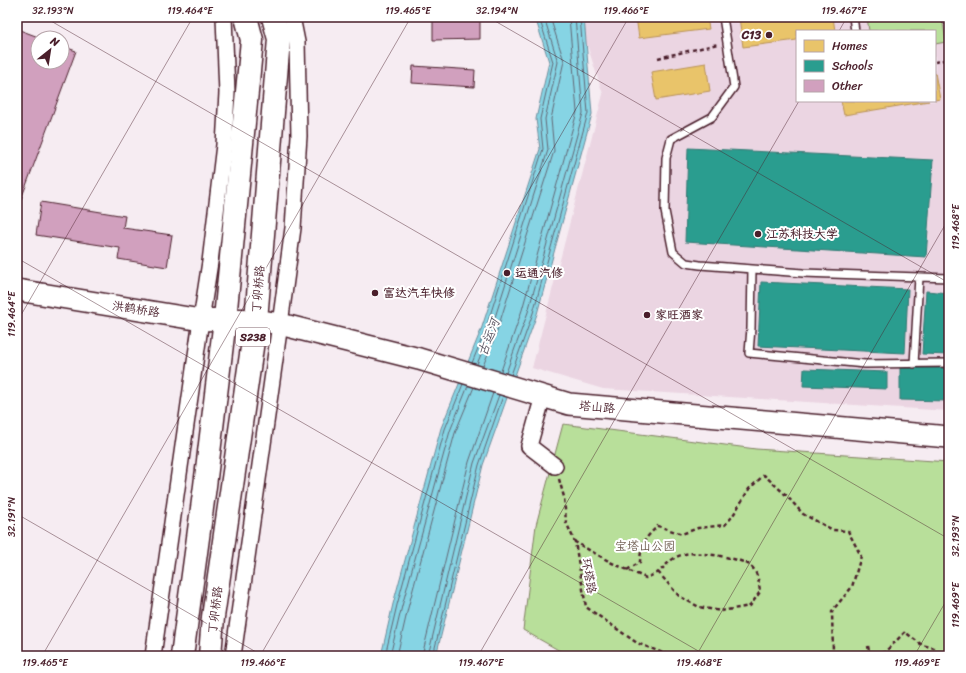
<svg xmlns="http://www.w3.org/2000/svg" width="966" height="673" font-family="Sriracha,'LXGW WenKai TC',sans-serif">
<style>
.built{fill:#ebd5e2;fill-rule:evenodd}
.green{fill:#b8df9a;stroke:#817f62}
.water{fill:#86d4e4;stroke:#6e8c9a}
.homes{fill:#e9c46a;stroke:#b99257}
.schools{fill:#2a9d8f;stroke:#347771}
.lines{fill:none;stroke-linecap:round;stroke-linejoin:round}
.shore{stroke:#626775;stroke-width:1}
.building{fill:#d1a0be;stroke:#4a1f2b}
.lane-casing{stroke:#4a1f2b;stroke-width:10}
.street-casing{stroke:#4a1f2b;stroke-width:18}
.secondary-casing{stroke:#4a1f2b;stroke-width:24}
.primary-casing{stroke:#4a1f2b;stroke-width:25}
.path{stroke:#4a1f2b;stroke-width:2.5;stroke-dasharray:4 3;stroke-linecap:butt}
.lane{stroke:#fff;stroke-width:7}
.street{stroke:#fff;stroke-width:15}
.secondary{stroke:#fff;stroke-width:21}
.primary{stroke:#fff;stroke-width:22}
.ticks{fill:none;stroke:#4a1f2b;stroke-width:1;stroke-opacity:0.45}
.poi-dot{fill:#4a1f2b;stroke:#fff;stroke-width:1.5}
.labels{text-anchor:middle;stroke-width:4;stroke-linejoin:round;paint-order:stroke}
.shield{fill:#fff;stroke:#80626b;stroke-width:1}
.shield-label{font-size:11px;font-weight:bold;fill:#4a1f2b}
.poi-label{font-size:12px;font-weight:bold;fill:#4a1f2b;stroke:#fff;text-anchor:start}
.street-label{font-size:12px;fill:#4a1f2b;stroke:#fff}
.park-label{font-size:12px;fill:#6b594c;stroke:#fff}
.water-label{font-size:13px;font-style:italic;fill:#5c5562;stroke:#fff}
.neatline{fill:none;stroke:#4a1f2b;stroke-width:1.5}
.ticks-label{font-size:10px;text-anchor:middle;fill:#4a1f2b}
</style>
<rect width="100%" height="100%" fill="#f6ecf2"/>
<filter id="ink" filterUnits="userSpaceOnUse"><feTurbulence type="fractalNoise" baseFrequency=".025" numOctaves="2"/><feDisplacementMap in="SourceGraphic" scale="8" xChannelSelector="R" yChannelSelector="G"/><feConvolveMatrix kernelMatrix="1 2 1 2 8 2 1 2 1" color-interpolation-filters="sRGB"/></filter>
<g filter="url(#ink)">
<path class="built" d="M578 17H949V411L603 389 532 368 603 94ZM797 31H935V101H797Z"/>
<path class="green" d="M867 17H942L946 42 935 44V31H869Z
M563 424 756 449 949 462V656H569L523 630 536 525Z"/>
<path class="water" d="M535 17H584L592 114 537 314 483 465 436 656H381L393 604 441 428 481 330 540 149 536 119 549 62Z"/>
<path class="homes" d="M636 17H707L709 29 639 38Z
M739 17H833L835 31H797V40L743 47Z
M706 63 710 91 656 100 651 72Z
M935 73 940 99 935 100Z
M841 101H929L844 115Z"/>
<path class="schools" d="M688 148 933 160 926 257 685 242Z
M761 282 908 289 905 353 758 346Z
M926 291 949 293V355L922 354Z
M900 368H949V401L900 400Z
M804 369 887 372V389L803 386Z"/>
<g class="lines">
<path class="shore" d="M472 363 485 331 543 149 540 119 553 62 539 17
M477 364 490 333 548 150 545 119 558 62 544 17
M483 366 496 334 554 151 551 119 564 61 550 17
M501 371 522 310 577 112 569 17
M506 373 528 312 583 113 575 17
M511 375 533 313 588 113 580 17
M385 656 397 605 445 429 463 384
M390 656 402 606 450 431 468 386
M397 656 408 608 455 433 474 387
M422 656 469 462 493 393
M428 656 474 463 499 395
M433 656 479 465 503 396"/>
</g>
<path class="building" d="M433 20H480V39L433 40Z
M17 29 41 38H38V62H62V46L76 51 17 210Z
M413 66 475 70 474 87 412 83Z
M41 202 125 216 123 228 172 235 167 267 118 259 120 248 36 235Z"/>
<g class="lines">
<g class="lane-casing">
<path id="lane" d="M723 17 734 87 712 117 671 139 666 158 665 211 673 252 686 263 700 265 803 273 949 278
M853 17 855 31
M752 269 751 328 749 353 865 364 949 363
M914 364 919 277"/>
</g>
<g class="street-casing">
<path id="street" d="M543 396 529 446 555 466
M153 656 201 320 210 262 224 145 227 93 224 17
M233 656 280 324 293 228 299 136 297 42 292 17"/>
</g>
<g class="secondary-casing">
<path id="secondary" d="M17 290 201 320 225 319 256 320 280 324 419 359 569 404 949 437"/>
</g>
<g class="primary-casing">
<path id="primary" d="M182 656 205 486 225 319 252 40 246 17
M210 656 213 617 256 320 279 39 273 17"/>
</g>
<path class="path" d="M658 58 718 44
M935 62 949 59
M559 479 564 497 566 522 575 542
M627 570 640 562C641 543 644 539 658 526L682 534 698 528 725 525 732 517 749 489 764 475 786 495 803 514 833 530 848 531 861 556 852 587 832 611 833 653 849 656
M658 572 679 596 699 607 721 611 750 606 760 592C759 583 758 573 751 566 741 558 698 551 685 554 670 557 667 566 657 573 654 575 650 576 646 578L612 563 575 542 586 607 637 643 671 656
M868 646 870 656
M875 656 885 652 905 632 922 645 934 648 939 656"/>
<use href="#lane" class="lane"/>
<use href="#street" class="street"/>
<use href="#secondary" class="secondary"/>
<use href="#primary" class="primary"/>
</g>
</g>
<path class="ticks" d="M44 17 949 539M488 17 949 283M933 17 949 27M839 31 847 17M17 258 707 656M17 322 193 17M17 514 263 656M42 656 411 17M260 656 629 17M478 656 799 101M696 656 949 218M914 656 949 596"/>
<g class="poi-dot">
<circle cx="769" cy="35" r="4"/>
<circle cx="758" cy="234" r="4"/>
<circle cx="507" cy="273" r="4"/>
<circle cx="375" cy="293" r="4"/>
<circle cx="647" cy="315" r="4"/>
</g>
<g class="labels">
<rect class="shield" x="236" y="328" width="34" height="18" rx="3"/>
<g class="shield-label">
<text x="253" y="341">S238</text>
</g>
<g class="poi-label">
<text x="761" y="39" text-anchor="end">C13</text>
<text x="766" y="238">江苏科技大学</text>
<text x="515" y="277">运通汽修</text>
<text x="383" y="297">富达汽车快修</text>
<text x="655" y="319">家旺酒家</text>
</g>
<g class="street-label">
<text transform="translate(258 289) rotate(-85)" y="4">丁卯桥路</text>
<text transform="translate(136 309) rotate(9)" y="4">洪鹤桥路</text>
<text transform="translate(597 407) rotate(5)" y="4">塔山路</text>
<text transform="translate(589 576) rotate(80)" y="4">环塔路</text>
<text transform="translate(215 610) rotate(-83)" y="4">丁卯桥路</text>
</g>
<g class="park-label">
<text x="645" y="550">宝塔山公园</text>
</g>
<g class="water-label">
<text transform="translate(488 337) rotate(-69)" y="5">古运河</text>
</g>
</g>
<rect width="966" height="673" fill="none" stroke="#fff" stroke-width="44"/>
<rect x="796" y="30" width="140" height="72" fill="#ffffff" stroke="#b7a5aa"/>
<rect x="804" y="40" width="20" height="12" fill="#e9c46a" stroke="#b7a5aa"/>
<text x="832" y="50" font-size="12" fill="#4a1f2b">Homes</text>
<rect x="804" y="60" width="20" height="12" fill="#2a9d8f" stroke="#b7a5aa"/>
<text x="832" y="70" font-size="12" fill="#4a1f2b">Schools</text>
<rect x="804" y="80" width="20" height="12" fill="#d1a0be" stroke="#b7a5aa"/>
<text x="832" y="90" font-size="12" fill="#4a1f2b">Other</text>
<g transform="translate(50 50) rotate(30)"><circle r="19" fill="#ffffff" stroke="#b7a5aa"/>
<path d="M0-3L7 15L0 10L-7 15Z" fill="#4a1f2b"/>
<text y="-6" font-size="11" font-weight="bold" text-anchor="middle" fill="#4a1f2b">N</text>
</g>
<rect x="22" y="22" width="922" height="629" class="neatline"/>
<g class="ticks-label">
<text x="53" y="14">32.193°N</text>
<text x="190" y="14">119.464°E</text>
<text x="408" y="14">119.465°E</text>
<text x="497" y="14">32.194°N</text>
<text x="626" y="14">119.466°E</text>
<text x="844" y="14">119.467°E</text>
<text transform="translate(955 227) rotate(-90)" y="4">119.468°E</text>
<text transform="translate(11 314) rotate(-90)" y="4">119.464°E</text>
<text transform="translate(11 517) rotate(-90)" y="4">32.191°N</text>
<text transform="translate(955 536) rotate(-90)" y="4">32.193°N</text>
<text transform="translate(955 605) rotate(-90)" y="4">119.469°E</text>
<text x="45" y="666">119.465°E</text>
<text x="263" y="666">119.466°E</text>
<text x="481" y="666">119.467°E</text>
<text x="699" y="666">119.468°E</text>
<text x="917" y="666">119.469°E</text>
</g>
</svg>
